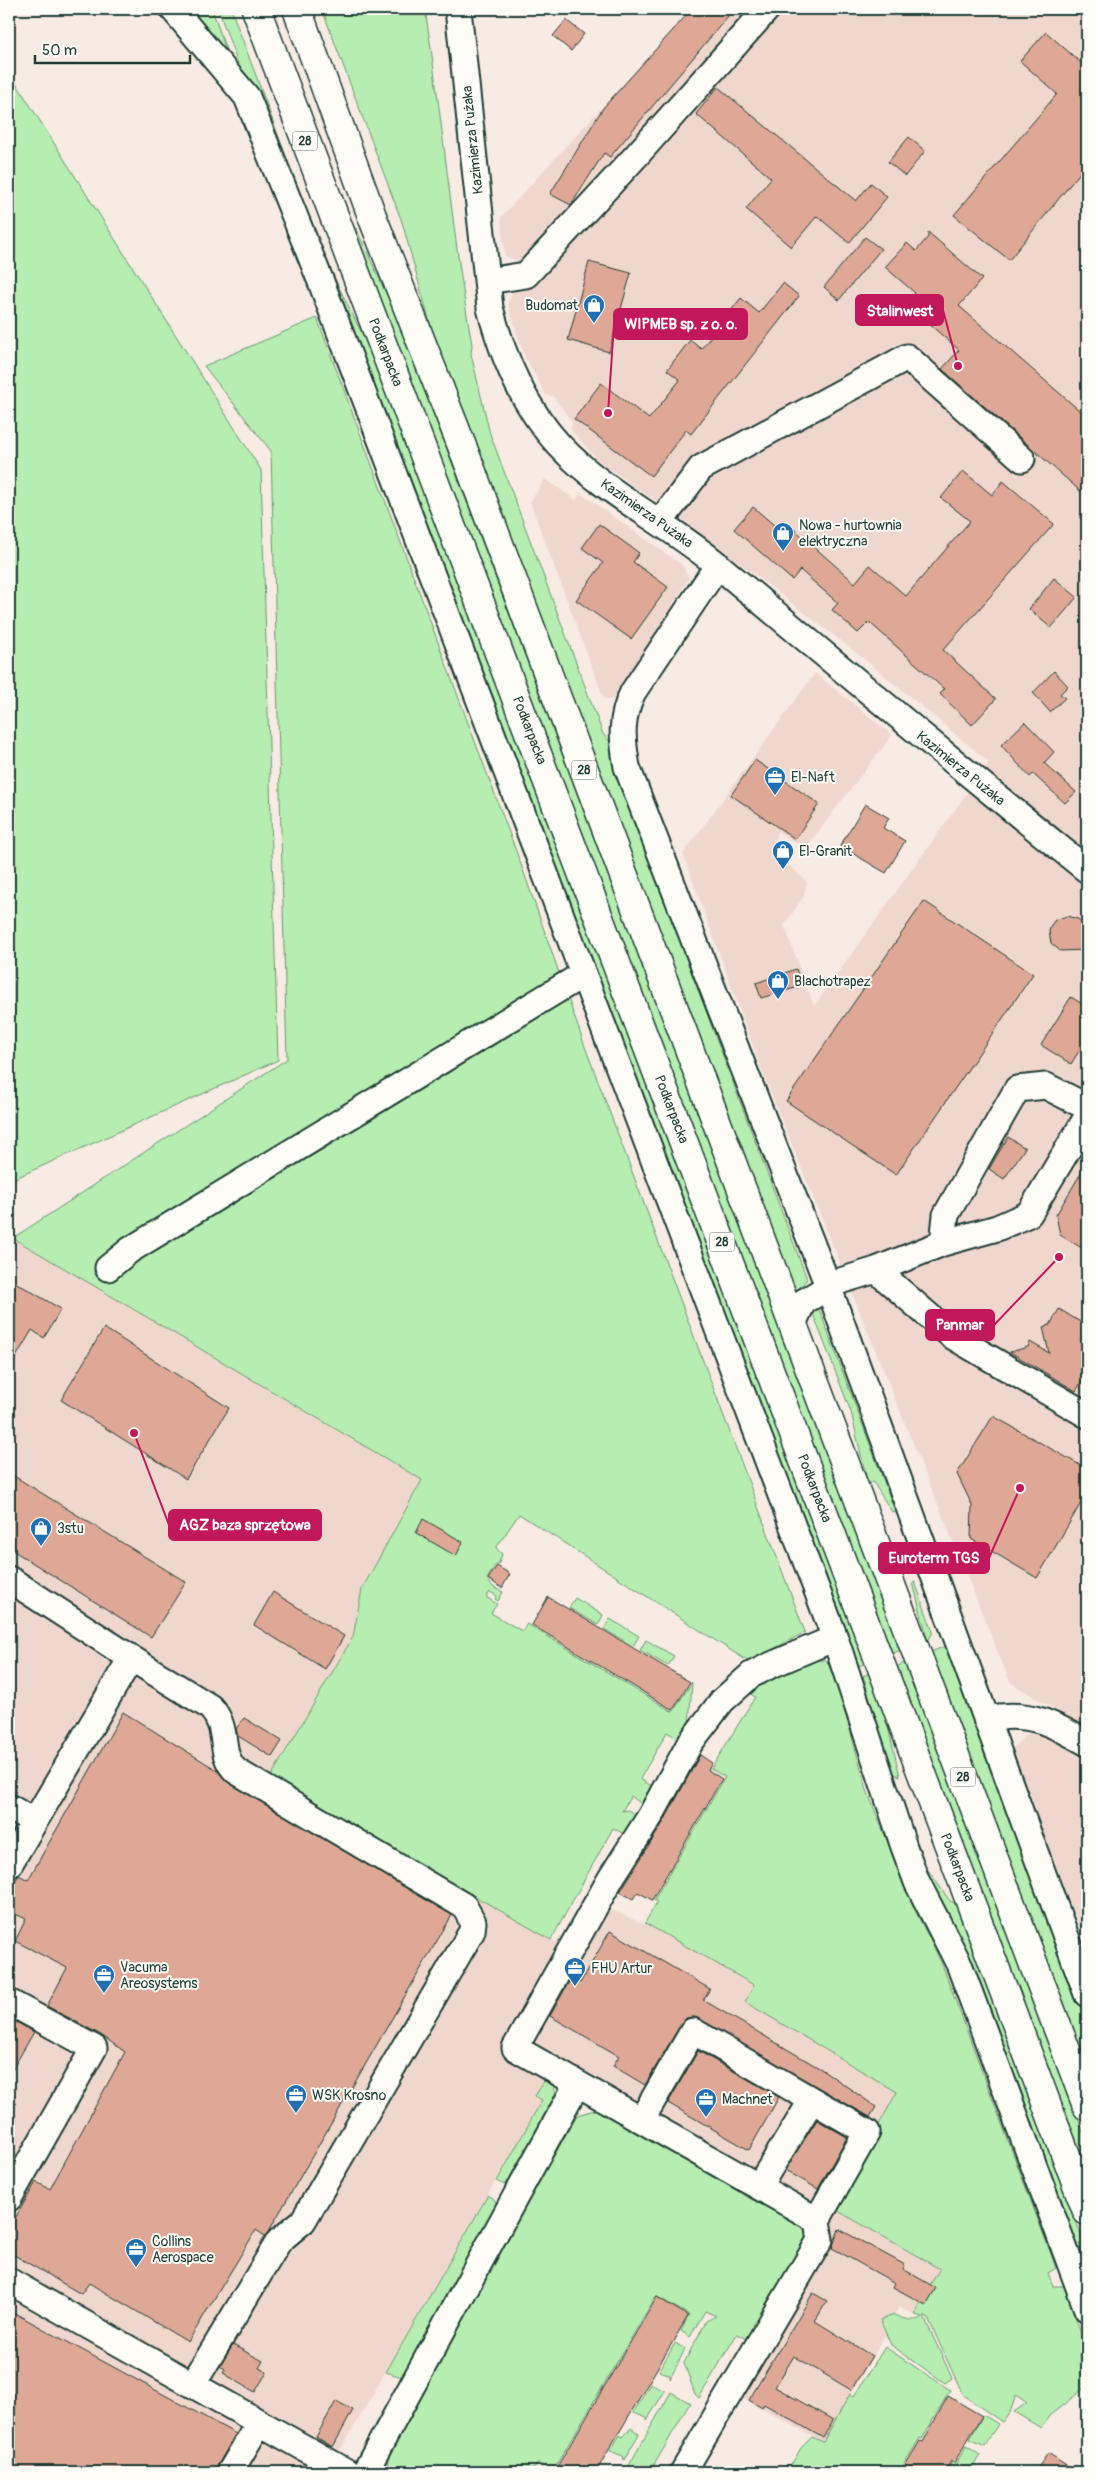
<svg xmlns="http://www.w3.org/2000/svg" width="1096" height="2481" font-family="Pangolin,sans-serif">
<style>
.built{fill:#f0d7cd}
.green{fill:#b6eeb1;stroke:#6a9672}
.building{fill:#dfa896;stroke:#1f3d34}
.lines{fill:none;stroke-linecap:round;stroke-linejoin:round}
.minor-casing{stroke:#1f3d34;stroke-width:29}
.major-casing{stroke:#1f3d34;stroke-width:31}
.minor{stroke:#fdfcf7;stroke-width:25}
.major{stroke:#fdfcf7;stroke-width:28}
.labels{text-anchor:middle;stroke-width:4;stroke-linejoin:round;paint-order:stroke}
.shield{fill:#fdfcf7;stroke:#62766e;stroke-width:1}
.shield-label{font-size:12px;font-weight:bold;fill:#1f3d34}
.street-label{font-size:14px;fill:#1f3d34;stroke:#fdfcf7}
.poi-label{font-size:14px;fill:#1f3d34;stroke:#fdfcf7;text-anchor:start}
.leader{fill:none;stroke:#c2185b;stroke-width:2}
.callout-dot{fill:#c2185b;stroke:#fdfcf7;stroke-width:2}
.callout{fill:#c2185b;stroke:#c2185b;stroke-width:2}
.callout-label{font-size:15px;text-anchor:middle;font-weight:bold;fill:#fff}
</style>
<rect width="100%" height="100%" fill="#f7ebe4"/>
<filter id="ink" filterUnits="userSpaceOnUse"><feTurbulence type="fractalNoise" baseFrequency=".02" numOctaves="2"/><feDisplacementMap in="SourceGraphic" scale="10" xChannelSelector="R" yChannelSelector="G"/><feConvolveMatrix kernelMatrix="1 2 1 2 8 2 1 2 1" color-interpolation-filters="sRGB"/></filter>
<g filter="url(#ink)">
<path class="built" d="M692 9H1087V1729L1010 1682 764 1076 683 854 815 673 892 735 805 849 777 831 774 845 783 860 807 882 804 896 784 925 814 1006 989 762 863 658 688 523 601 463 571 430 572 422 553 396 546 395 524 355 508 304 512 293 520 288 517 261 505 256 501 217Z
M545 479 576 500 580 493 682 565 689 578 616 700 604 699 530 502Z
M13 1238 422 1480 362 1589 353 1637 270 1778 575 1953 603 1906 662 1932 755 1985 745 2002 898 2092 833 2208 940 2269 931 2284 936 2287 926 2305 920 2302 915 2315 899 2307 894 2315 881 2320 886 2334 823 2442 740 2397 812 2230 558 2059 536 2097 542 2100 328 2472 315 2470 316 2472H9V1241Z
M1028 1733 1046 1737 1087 1759V1946L1010 1751Z"/>
<path class="green" d="M185 9H212L229 59Z
M218 9H231L323 255 377 364 848 1616 866 1663 856 1667 241 72Z
M322 9H425C443 121 452 234 472 345L471 354 490 434 603 734 610 742 613 757 611 759 807 1279 795 1293 433 334 402 222Z
M9 72 261 470 278 1060 9 1181Z
M356 228 418 363 416 366 440 431 901 1650 891 1654 407 369H404L352 230Z
M317 318 523 870 584 1044 805 1632 749 1662 519 1514 496 1548 502 1554 499 1563 495 1566 487 1579 492 1586 503 1592 498 1601 495 1599 497 1596 490 1592 486 1597 497 1604 491 1613 522 1631 527 1624 673 1712 692 1682 689 1723 682 1741 667 1732 640 1779 655 1788 644 1806 631 1796 622 1811 628 1810 639 1817 630 1833 624 1834 613 1828 551 1940 270 1778 353 1637 362 1589 422 1480 13 1238 287 1059 271 451 204 366Z
M818 1306 895 1511 892 1512 873 1482 868 1484 851 1412 814 1316 813 1312Z
M915 1582 933 1632 928 1641 913 1583Z
M575 1598 603 1615 598 1625 569 1608Z
M610 1619 639 1636 633 1646 604 1629Z
M646 1640 674 1656 668 1666 640 1650Z
M948 1645 1087 2020V2068L931 1652Z
M812 1660H825L828 1663 839 1692 868 1793 913 1906 941 1962 1055 2265 1056 2268 1048 2273 1053 2286H1064L1087 2349V2353L1080 2355 1083 2362H1087V2386L1049 2416 1041 2428 1014 2412 1027 2403 1016 2395 1011 2410 1002 2422 963 2395 928 2318 924 2317 952 2378 945 2383 891 2345 880 2320 894 2315C904 2319 913 2323 923 2317L915 2315 920 2302 926 2305 935 2288 930 2285 940 2269 833 2208 897 2092 745 2002 754 1985 645 1923 657 1902 654 1900 725 1777 711 1769 755 1697 746 1690Z
M906 1662 1087 2142V2175L896 1667Z
M870 1673 885 1715 900 1776 892 1773 863 1676Z
M921 1860 950 1901 955 1903 1087 2250V2278Z
M546 2078 552 2083 558 2097 514 2185H505L497 2181 542 2100 535 2096Z
M598 2109 812 2230 750 2341 737 2334 699 2398 695 2394 684 2363 706 2321 716 2316 705 2311 690 2337 681 2331 689 2315 656 2296 552 2472 538 2463 532 2472H390L387 2465 392 2441 577 2115Z
M488 2195 494 2199 499 2209 402 2377 386 2372Z
M675 2343 685 2349 670 2379V2375L659 2371Z
M885 2347 950 2390 922 2439 920 2438 899 2472H787L801 2448 812 2437 823 2442 850 2394 854 2396Z
M650 2384 665 2391 647 2420V2417L634 2412Z
M671 2392 690 2403 650 2472H625Z
M983 2415 998 2424 985 2446 970 2439Z
M631 2428 639 2434 624 2460 623 2456 610 2451 620 2435 623 2437Z
M966 2446 980 2455 970 2472H946L952 2462 956 2464Z"/>
<path class="building" d="M692 9H734L610 157 604 153 571 205 550 194 603 108Z
M566 20 584 34 571 51 553 36Z
M1046 32 1087 68V164L1009 260 954 215 1057 94 1020 61Z
M718 87 856 201 871 183 887 197 849 243 817 216 791 247 746 209 771 178 696 114Z
M909 137 925 151 905 176 888 162Z
M928 232 982 279 959 306 1087 417V497L942 369 959 350 906 304 915 293 885 267 907 243 916 251 928 237Z
M865 237 881 249 839 300 824 287Z
M589 262 631 273 609 352 568 340Z
M783 283 799 296 691 434 686 430 651 476 574 419 601 383 649 419 680 380 667 370 690 340 701 349 741 298 759 313Z
M963 471 992 495 1003 481 1054 524 943 650 996 699 972 725 940 694 944 689 869 622 858 633 832 610 838 603 800 570 792 580 734 529 753 507 781 531 787 523 855 583 870 565 906 596 970 521 941 498Z
M599 524 639 553 633 562 668 587 631 639 576 600 603 563 582 548Z
M1054 578 1077 597 1051 628 1029 609Z
M1054 671 1068 686 1060 694 1065 698 1050 712 1033 693Z
M1025 722 1054 752 1044 763 1076 792 1065 803 1033 774 1030 777 1001 745Z
M755 760 819 804 795 839 731 795Z
M865 804 889 818 883 828 905 841 886 873 840 846Z
M924 901 1033 974 896 1175 786 1101Z
M1067 916 1078 919 1082 924 1087 936V950L1060 951 1051 943 1049 931 1051 925 1055 920Z
M796 969 802 986 761 998 756 983Z
M1071 997 1087 1007V1056L1079 1051 1071 1064 1041 1045Z
M1008 1137 1025 1148 1004 1179 989 1169Z
M1087 1163V1251L1060 1235 1056 1215Z
M15 1282 61 1309 44 1338 32 1330 9 1369V1292Z
M1059 1309 1087 1326V1373L1076 1391 1010 1352 1028 1347 1030 1342 1049 1353 1043 1327 1050 1325Z
M104 1328 229 1408 186 1479 61 1400Z
M993 1416 1087 1469V1493L1037 1578 971 1539 972 1505 957 1474Z
M9 1473 186 1582 151 1637 9 1548Z
M423 1519 463 1542 456 1556 416 1533Z
M497 1566 510 1574 502 1588 488 1579Z
M273 1592 344 1636 325 1669 254 1625Z
M548 1597 690 1682 673 1710 532 1625Z
M123 1712 217 1770 229 1783 452 1915 270 2229 265 2236 256 2230 188 2342 89 2283 81 2294 9 2252V2229L36 2182 50 2189 125 2052 101 2035 47 2006 67 1968 15 1941 26 1919 9 1911V1891L19 1875 28 1880Z
M244 1718 282 1741 272 1757 238 1736 236 1729Z
M700 1755 712 1763 708 1770 722 1779 652 1900 638 1892 633 1899 620 1892 663 1823Z
M610 1931 710 1989 703 2000 826 2072 876 2107 870 2117 694 2017 686 2018 681 2024 645 2085 613 2066 619 2056 550 2016 571 1978 580 1983Z
M9 2018 34 2032 9 2075Z
M698 2051 779 2097 749 2150 668 2103Z
M817 2120 847 2137 818 2189 785 2170Z
M839 2229 905 2265 903 2269 936 2288 926 2305 893 2287 895 2283 832 2248Z
M813 2293 827 2301 815 2321 872 2356 851 2390 794 2356 775 2387 833 2420 823 2438 764 2404 762 2408 749 2400Z
M657 2297 688 2316 604 2458 596 2472H554Z
M9 2310 236 2434 218 2465 216 2472H9Z
M233 2345 263 2361 259 2368 267 2372 255 2392 223 2373 225 2369 220 2366Z
M948 2396 982 2416 954 2463 951 2461 945 2472H901L920 2441 923 2442Z
M336 2401 353 2410 333 2447 316 2437Z
M1048 2453 1077 2472H1035Z"/>
<g class="lines">
<g class="minor-casing">
<path id="minor" d="M173 9 247 97 321 282 835 1638 904 1847 917 1882 959 1964 1087 2309
M458 9 490 308C503 358 524 407 559 445 605 494 668 523 719 566 841 669 963 770 1087 870
M487 281 526 275 636 156 767 9
M660 522 701 468 907 357 1022 459
M718 565 633 692C620 718 622 739 627 767L828 1286 1087 1994
M943 1243 946 1215 1017 1089 1046 1086 1087 1107
M108 1268 130 1250 582 975
M876 1270 943 1243 997 1228 1029 1214 1087 1117
M793 1324 803 1302 837 1282 876 1270 952 1336 1087 1415
M9 1579 131 1658 9 1865
M131 1658 210 1707C231 1729 217 1753 236 1771L464 1906 473 1922 472 1931 303 2221 279 2241 193 2384
M986 1719C1028 1710 1052 1723 1087 1743
M9 1807 33 1821
M9 2002 94 2048 9 2198
M642 2119 693 2031 867 2132 817 2220
M759 2186 812 2100
M9 2281 347 2472
M230 2472 259 2423
M365 2472 577 2084
M683 2472 820 2240 817 2220 515 2048 611 1878 651 1815 690 1743 722 1701 751 1675 769 1666 835 1638"/>
</g>
<g class="major-casing">
<path id="major" d="M256 9 1087 2211
M297 9 372 216 469 464 1087 2106"/>
</g>
<use href="#minor" class="minor"/>
<use href="#major" class="major"/>
</g>
</g>
<defs>
<g id="shop-pin" transform="scale(1.125)"><path d="M0 17L-7.5 6A9.5 9.5 0 1 1 7.5 6Z" fill="#1f6fb2" stroke="#fdfcf7"/><path d="M-5-2.5h2.3a2.7 3.5 0 0 1 5.4 0H5L5.5 6h-11ZM-1.5-2.5h3a1.5 2.3 0 0 0-3 0Z" fill="#fff"/></g>
<g id="office-pin" transform="scale(1.125)"><path d="M0 17L-7.5 6A9.5 9.5 0 1 1 7.5 6Z" fill="#1f6fb2" stroke="#fdfcf7"/><path d="M-6-3h4V-5.5h4V-3h4V5H-6ZM-1-4.5V-3h2v-1.5ZM-6 0V1H6V0Z" fill="#fff"/></g>
</defs>
<g fill-rule="evenodd">
<use href="#shop-pin" x="594" y="305"/>
<use href="#shop-pin" x="783" y="533"/>
<use href="#office-pin" x="775" y="777"/>
<use href="#shop-pin" x="783" y="851"/>
<use href="#shop-pin" x="778" y="981"/>
<use href="#shop-pin" x="41" y="1528"/>
<use href="#office-pin" x="575" y="1968"/>
<use href="#office-pin" x="104" y="1975"/>
<use href="#office-pin" x="296" y="2095"/>
<use href="#office-pin" x="706" y="2099"/>
<use href="#office-pin" x="136" y="2249"/>
</g>
<g class="labels">
<g class="shield">
<rect x="292.5" y="131.5" width="25" height="19" rx="4"/>
<rect x="571.5" y="760.5" width="25" height="19" rx="4"/>
<rect x="709.5" y="1232.5" width="25" height="19" rx="4"/>
<rect x="950.5" y="1767.5" width="25" height="19" rx="4"/>
</g>
<g class="shield-label">
<text x="305" y="145">28</text>
<text x="584" y="774">28</text>
<text x="722" y="1246">28</text>
<text x="963" y="1781">28</text>
</g>
<g class="street-label">
<text transform="translate(472 140) rotate(-96)" y="5">Kazimierza Pużaka</text>
<text transform="translate(386 352) rotate(69)" y="5">Podkarpacka</text>
<text transform="translate(647 513) rotate(35)" y="5">Kazimierza Pużaka</text>
<text transform="translate(530 730) rotate(69)" y="5">Podkarpacka</text>
<text transform="translate(961 768) rotate(39)" y="5">Kazimierza Pużaka</text>
<text transform="translate(672 1109) rotate(69)" y="5">Podkarpacka</text>
<text transform="translate(815 1488) rotate(69)" y="5">Podkarpacka</text>
<text transform="translate(958 1867) rotate(69)" y="5">Podkarpacka</text>
</g>
<g class="poi-label">
<text x="578" y="310" text-anchor="end">Budomat</text>
<text x="799" y="530">Nowa - hurtownia<tspan x="799" dy="16">elektryczna</tspan></text>
<text x="791" y="782">El-Naft</text>
<text x="799" y="856">El-Granit</text>
<text x="794" y="986">Blachotrapez</text>
<text x="57" y="1533">3stu</text>
<text x="120" y="1972">Vacuma<tspan x="120" dy="16">Areosystems</tspan></text>
<text x="591" y="1973">FHU Artur</text>
<text x="312" y="2100">WSK Krosno</text>
<text x="722" y="2104">Machnet</text>
<text x="152" y="2246">Collins<tspan x="152" dy="16">Aerospace</tspan></text>
</g>
</g>
<path class="leader" d="M958 366L943 310M608 413L614 324M1059 1257L994 1325M134 1433L169 1525M1020 1488L989 1558"/>
<g class="callout-dot">
<circle cx="958" cy="366" r="5"/>
<circle cx="608" cy="413" r="5"/>
<circle cx="1059" cy="1257" r="5"/>
<circle cx="134" cy="1433" r="5"/>
<circle cx="1020" cy="1488" r="5"/>
</g>
<g class="callout">
<rect x="856" y="295" width="87" height="30" rx="5"/>
<rect x="614" y="309" width="133" height="30" rx="5"/>
<rect x="926" y="1310" width="68" height="30" rx="5"/>
<rect x="169" y="1510" width="152" height="30" rx="5"/>
<rect x="879" y="1543" width="110" height="30" rx="5"/>
</g>
<g class="callout-label">
<text x="900" y="316">Stalinwest</text>
<text x="681" y="329">WIPMEB sp. z o. o.</text>
<text x="960" y="1330">Panmar</text>
<text x="245" y="1530">AGZ baza sprzętowa</text>
<text x="934" y="1563">Euroterm TGS</text>
</g>
<rect width="1096" height="2481" fill="none" stroke="#fdfcf7" stroke-width="30"/>
<rect x="15" y="15" width="1066" height="2451" fill="none" stroke="#1f3d34" stroke-width="2" filter="url(#ink)"/>
<path d="M35 55v8h155v-8" fill="none" stroke="#1f3d34" stroke-width="2.5"/>
<text x="42" y="55" font-size="15" fill="#1f3d34" stroke="#fdfcf7" stroke-width="4" paint-order="stroke">50 m</text>
</svg>
